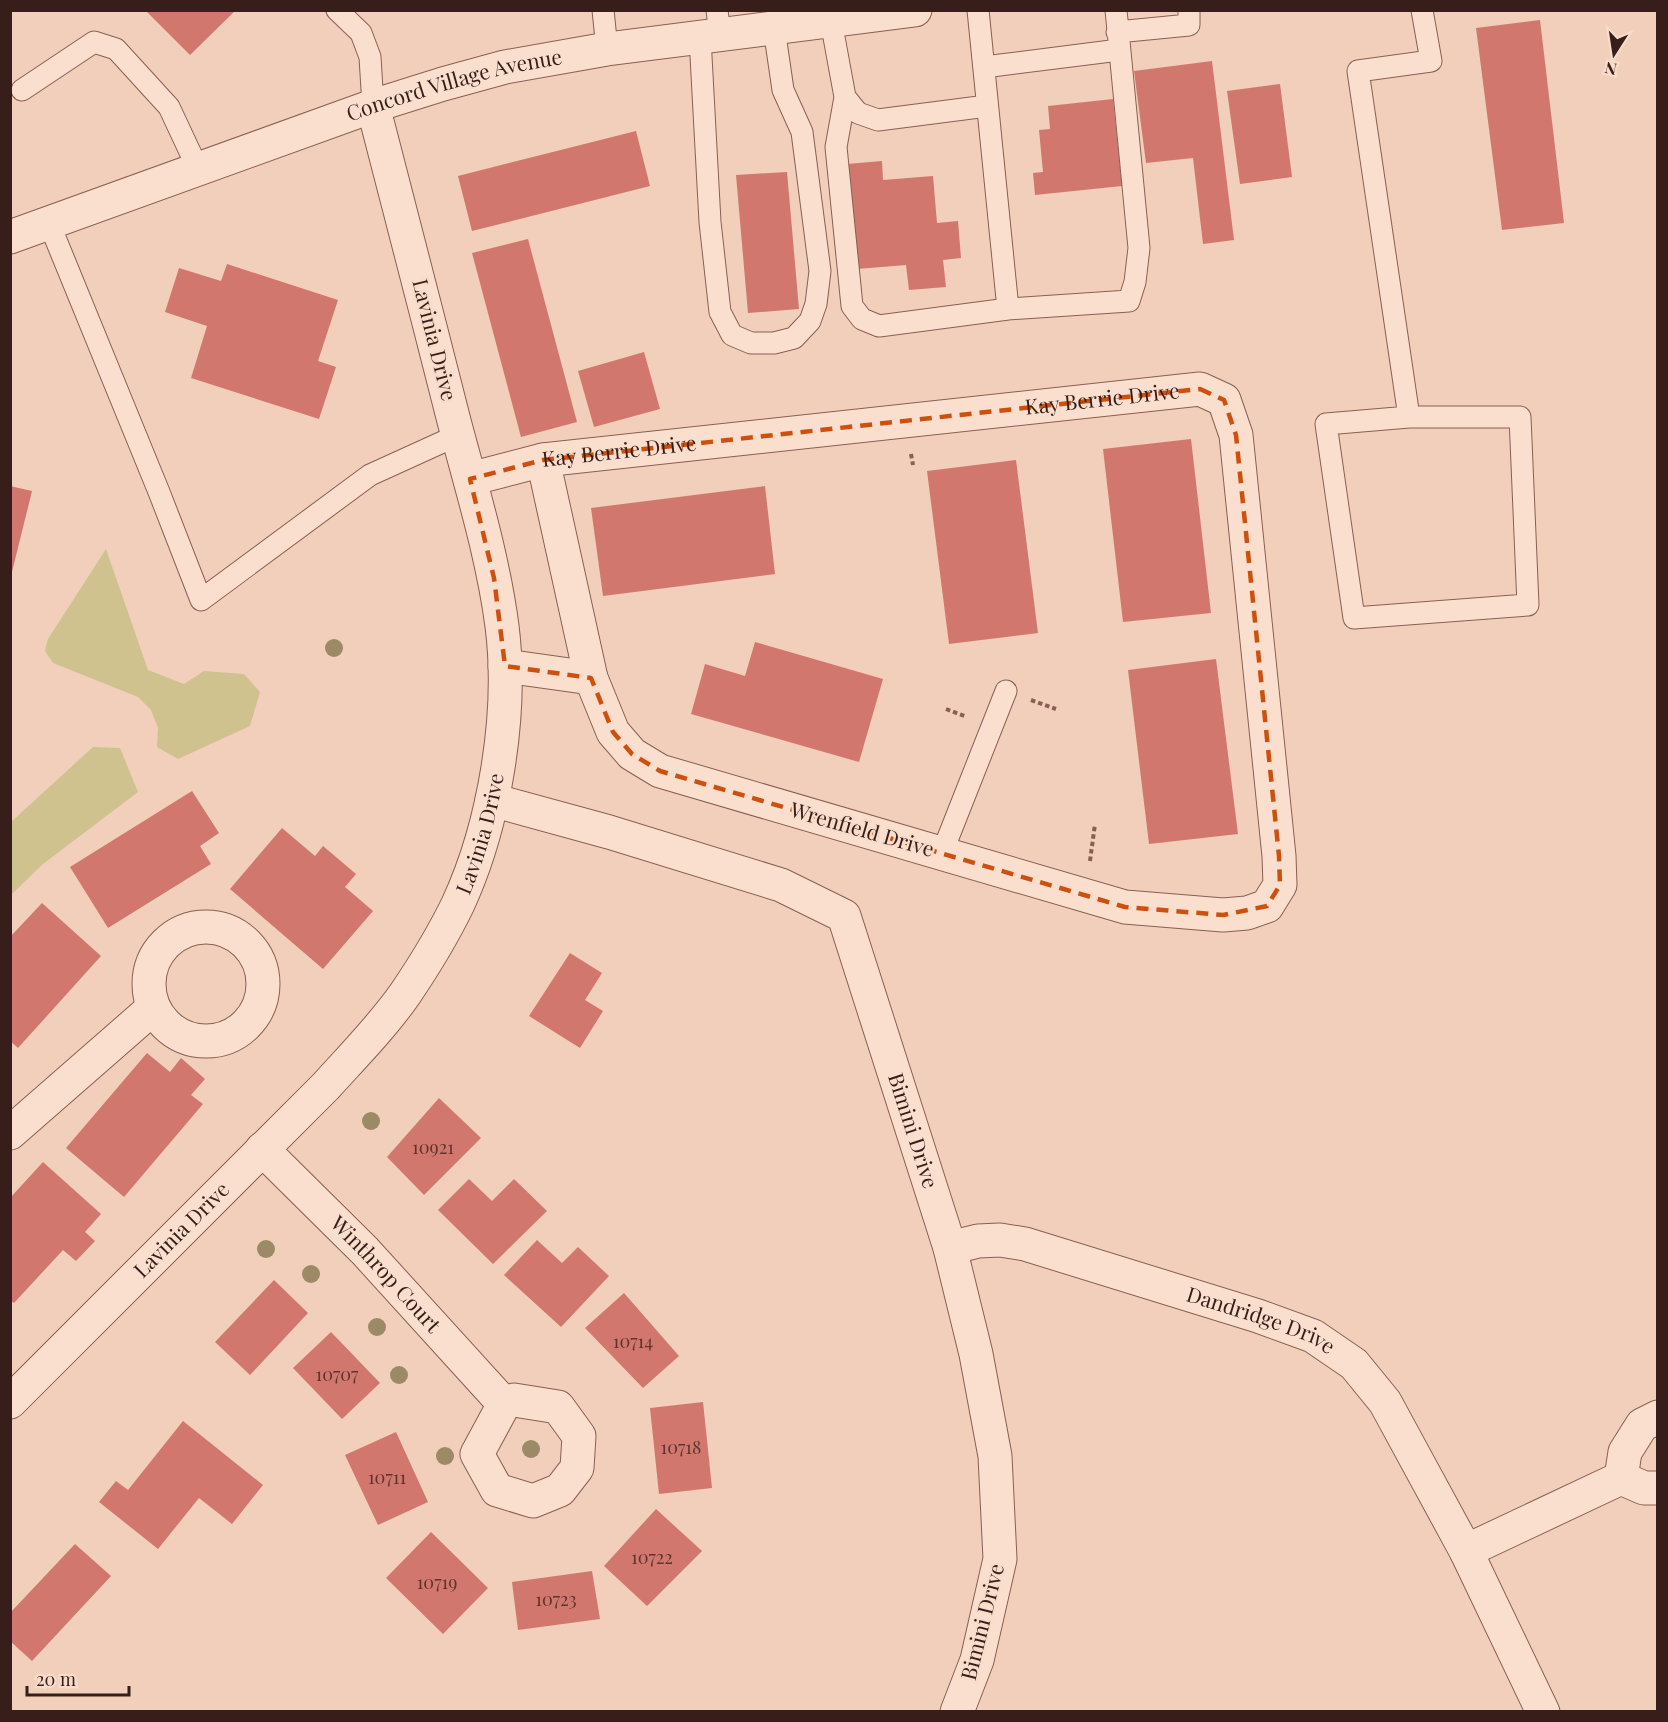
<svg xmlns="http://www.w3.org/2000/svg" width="1668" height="1722" font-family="'Playfair Display',serif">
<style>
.green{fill:#cfc28e}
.building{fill:#d2776d}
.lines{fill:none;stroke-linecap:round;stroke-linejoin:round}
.service-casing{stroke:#895f53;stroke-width:23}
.minor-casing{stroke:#895f53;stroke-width:35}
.tertiary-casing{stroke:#895f53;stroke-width:35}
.path{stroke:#895f53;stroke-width:4;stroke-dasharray:4.5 3;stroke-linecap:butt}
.service{stroke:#fbdfce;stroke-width:21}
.minor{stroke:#fbdfce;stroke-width:33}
.tertiary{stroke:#fbdfce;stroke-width:33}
.tree{fill:#9b8a65}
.marked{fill:none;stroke:#cd500e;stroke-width:4.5;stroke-dasharray:12 8;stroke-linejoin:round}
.labels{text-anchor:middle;stroke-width:4.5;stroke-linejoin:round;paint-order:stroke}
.number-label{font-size:18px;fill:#5e342f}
.street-label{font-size:21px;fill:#371e1a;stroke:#f8dcca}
</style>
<rect width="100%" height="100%" fill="#f1cfba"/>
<path class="green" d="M106 549 148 670 184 684 204 671 244 674 260 692 250 726 178 759 157 747 158 728 151 710 138 697 53 663 45 651 48 639Z
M93 747 120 748 138 792 43 864 11 895V822Z"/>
<path class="building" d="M145 10H236L190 55Z
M1540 20 1564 223 1502 230 1476 28Z
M1212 61 1234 240 1203 244 1193 158 1146 163 1134 71Z
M1280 84 1292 177 1240 184 1227 91Z
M1113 99 1122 186 1035 195 1033 173 1043 172 1039 130 1050 129 1048 106Z
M636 131 650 186 472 231 458 176Z
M882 161 883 180 933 176 937 223 958 221 961 258 943 260 946 287 909 290 906 265 857 269 847 164Z
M787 172 799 309 748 313 736 175Z
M528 239 577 422 521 437 472 253Z
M227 264 338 300 318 361 336 367 319 419 191 378 207 326 165 312 179 268 221 281Z
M644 352 660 409 594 427 578 371Z
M1191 439 1211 613 1123 622 1103 449Z
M1016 460 1038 633 949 644 927 471Z
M10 486 32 491 11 576H10Z
M765 486 775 574 603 596 591 508Z
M755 642 883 679 859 762 691 714 705 664 745 676Z
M1216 659 1238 834 1149 844 1128 670Z
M192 791 219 833 200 846 211 864 108 928 70 867Z
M282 828 315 856 323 846 356 874 345 887 373 911 323 969 230 889Z
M42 903 101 956 18 1048 10 1041V937Z
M570 953 602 973 585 1000 603 1011 580 1048 529 1016Z
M147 1053 170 1072 181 1058 205 1079 191 1095 203 1104 124 1197 66 1148Z
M439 1098 481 1138 424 1195 387 1157Z
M43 1162 101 1214 85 1232 95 1241 76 1261 63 1250 14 1303 10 1300V1198Z
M469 1179 492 1201 514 1179 547 1211 493 1264 438 1210Z
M537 1240 562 1263 578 1247 609 1276 561 1327 504 1275Z
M274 1280 308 1313 250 1375 215 1342Z
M624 1293 679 1356 643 1388 585 1328Z
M331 1332 380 1383 342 1419 293 1368Z
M703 1402 712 1488 659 1494 650 1408Z
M183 1421 263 1485 232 1524 199 1498 158 1549 99 1502 116 1481 128 1490Z
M396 1432 428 1502 378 1525 345 1455Z
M656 1509 702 1551 647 1606 604 1566Z
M431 1532 488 1588 443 1634 386 1578Z
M75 1544 111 1576 32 1661 10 1641V1613Z
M592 1571 600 1619 518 1630 512 1582Z"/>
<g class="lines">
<g class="service-casing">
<path id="service" d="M337 10 361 33 370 57 373 106
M603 10 607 49
M717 10 720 35
M978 10 1008 309
M831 21 845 97 836 147 852 306 862 319 879 326 1008 309 1129 301 1135 282 1139 248 1116 10
M1117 32 1189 25V10
M700 38 710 222 720 312 732 335 751 343H774L794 338 810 321 816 304 820 271 802 132 783 90 774 28
M984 67 1119 50
M22 90 94 42 116 49 169 107 198 169
M845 97 858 113 878 120 987 106
M49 223 159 492 201 600 370 475 458 435
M1409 417H1520L1528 605 1354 618 1326 424Z
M1409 417 1358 71 1431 61 1422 10
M942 853 1006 691"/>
</g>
<g class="minor-casing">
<g id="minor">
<path d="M543 460 591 678"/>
<path id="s1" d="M470 479 543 460 1200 389 1224 400 1236 435 1279 856 1280 885 1267 906 1247 913 1223 915 1125 907 660 771 632 754 613 732 591 678 505 666"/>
<path id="s2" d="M492 800 609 832 781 885 844 916 950 1248 976 1354 995 1456 1000 1559 977 1660 957 1712"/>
<circle cx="206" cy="984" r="57"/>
<path d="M10 1133 153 1008"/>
<path id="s3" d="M262 1149 365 1251 504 1404"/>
<path id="s4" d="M950 1248 978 1241 1000 1240 1025 1244 1258 1316 1313 1336 1354 1364 1385 1402 1466 1551 1543 1712"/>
<path d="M514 1400 558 1407 579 1436 577 1468 560 1490 533 1501 497 1490 477 1454 504 1404Z"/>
<path d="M1621 1478 1625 1452 1642 1425 1658 1417"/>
<path d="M1466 1551 1621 1478 1644 1488H1658"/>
</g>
</g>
<g class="tertiary-casing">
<g id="tertiary">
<path id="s5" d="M10 237 373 106 443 84 505 67 607 49 915 10"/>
<path id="s6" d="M10 1402 326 1086C353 1056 382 1027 405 994 424 966 443 935 458 904 495 824 513 713 502 626 493 557 472 489 454 421 427 316 401 211 373 106"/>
</g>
</g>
<path class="path" d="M911 454 913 465
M1031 700 1056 709
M946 709 967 717
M1090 861 1095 824"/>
<use href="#service" class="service"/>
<use href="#minor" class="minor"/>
<use href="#tertiary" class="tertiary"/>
</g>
<g class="tree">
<circle cx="334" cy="648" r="9"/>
<circle cx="371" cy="1121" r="9"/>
<circle cx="266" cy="1249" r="9"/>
<circle cx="311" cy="1274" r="9"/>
<circle cx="377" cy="1327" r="9"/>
<circle cx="399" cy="1375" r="9"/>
<circle cx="531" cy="1449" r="9"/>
<circle cx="445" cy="1456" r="9"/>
</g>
<path class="marked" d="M1200 389 1224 400 1236 435 1279 856 1280 885 1267 906 1223 915 1125 907 660 771 632 754 613 732 591 678 505 666 494 578 470 479 543 460Z"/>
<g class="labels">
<g class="number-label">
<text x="433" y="1154">10921</text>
<text x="633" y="1348">10714</text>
<text x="337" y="1381">10707</text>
<text x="681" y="1454">10718</text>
<text x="387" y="1484">10711</text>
<text x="652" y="1564">10722</text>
<text x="437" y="1589">10719</text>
<text x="556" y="1606">10723</text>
</g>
<g class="street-label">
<text dy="7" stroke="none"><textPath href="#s5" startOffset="470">Concord Village Avenue</textPath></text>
<text transform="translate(434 340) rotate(76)" y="7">Lavinia Drive</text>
<text dy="7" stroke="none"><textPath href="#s1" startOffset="638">Kay Berrie Drive</textPath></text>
<text dy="7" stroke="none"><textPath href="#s1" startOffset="152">Kay Berrie Drive</textPath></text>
<text transform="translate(862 830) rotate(16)" y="7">Wrenfield Drive</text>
<text dy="7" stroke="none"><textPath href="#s6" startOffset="747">Lavinia Drive</textPath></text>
<text dy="7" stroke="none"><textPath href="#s2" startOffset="597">Bimini Drive</textPath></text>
<text dy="7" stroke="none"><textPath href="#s6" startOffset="243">Lavinia Drive</textPath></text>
<text dy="7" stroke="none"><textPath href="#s3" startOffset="176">Winthrop Court</textPath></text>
<text dy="7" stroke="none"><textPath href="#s4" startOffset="324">Dandridge Drive</textPath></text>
<text transform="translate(983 1622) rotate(-76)" y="7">Bimini Drive</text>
</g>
</g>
<rect width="1668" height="1722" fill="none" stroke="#371e1a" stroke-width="24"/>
<g transform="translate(1614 54) rotate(192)" stroke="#f8dcca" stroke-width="4.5" paint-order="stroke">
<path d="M0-4.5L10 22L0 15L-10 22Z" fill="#371e1a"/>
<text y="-9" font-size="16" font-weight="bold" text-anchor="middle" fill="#371e1a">N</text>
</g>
<path d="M27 1686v9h102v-9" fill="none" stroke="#371e1a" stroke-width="3"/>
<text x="36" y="1686" font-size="18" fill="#371e1a" stroke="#f8dcca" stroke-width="4.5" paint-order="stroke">20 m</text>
</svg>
